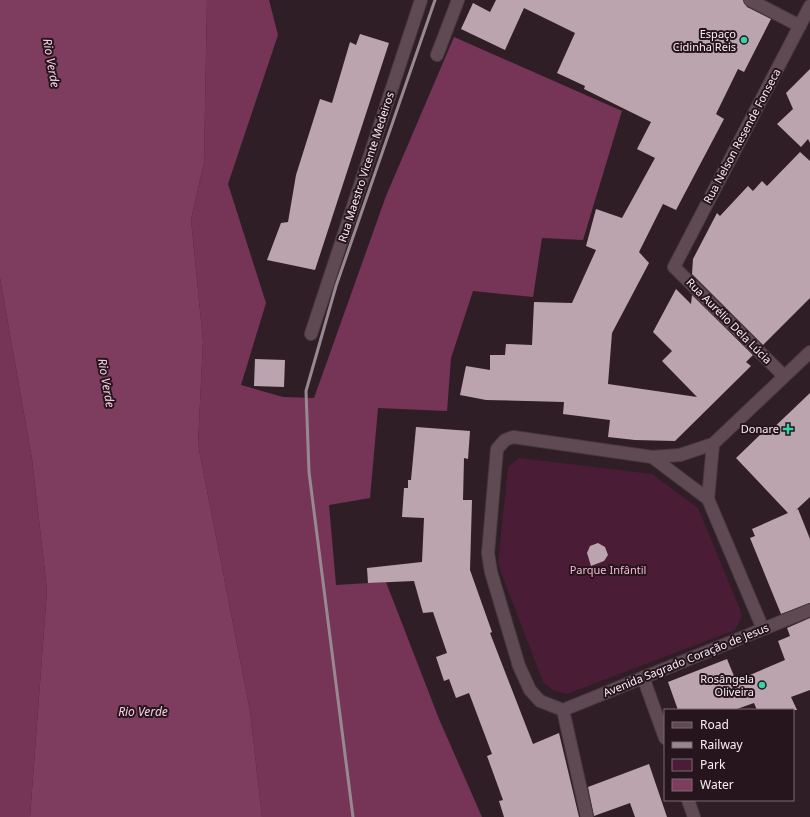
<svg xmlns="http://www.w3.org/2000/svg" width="810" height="817" font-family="'Noto Sans',sans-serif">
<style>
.green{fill:#4b1c35}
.forest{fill:#763557}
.water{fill:#7e3c5e}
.building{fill:#bca4af}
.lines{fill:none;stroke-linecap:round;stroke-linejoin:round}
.pedestrian-casing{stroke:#493a42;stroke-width:14}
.minor-casing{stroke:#493a42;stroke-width:14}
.pedestrian{stroke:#5f4a54;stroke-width:12}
.minor{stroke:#5f4a54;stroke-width:12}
.rail{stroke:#988890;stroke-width:3}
.poi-dot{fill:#33d4a8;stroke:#26151d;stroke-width:1.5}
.labels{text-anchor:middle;stroke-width:4;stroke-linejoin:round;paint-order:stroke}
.poi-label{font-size:11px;fill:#faedf3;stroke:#26151d;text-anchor:end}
.street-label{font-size:11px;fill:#faedf3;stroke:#26151d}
.park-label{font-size:11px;fill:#f5b9d5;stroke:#26151d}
.water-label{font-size:12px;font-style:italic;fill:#fad0e3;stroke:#26151d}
</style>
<rect width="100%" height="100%" fill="#301e27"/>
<path class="green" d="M519 458 652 474 698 508 739 607 742 616 735 630 567 694 553 690 543 682 498 564 508 467Z"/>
<path class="forest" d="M207 0H269L278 35 228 184 266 303 241 385 283 397 314 398 386 196 454 37 622 111 583 240 542 238 533 297 473 291 451 358 447 411 378 408 370 498 329 505 336 585 386 582 439 719 482 817H262L250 711 198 444 203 341 191 219 204 163Z
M0 278 32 459 47 590 30 817H0Z"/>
<path class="water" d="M0 0H207L204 163 191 219 203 341 198 444 250 711 262 817H30L47 590 32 459 0 278Z"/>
<path class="building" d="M496 0H743L747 7 771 19 744 72 738 69 716 114 724 119 676 210 663 204 639 252 649 263 612 333 608 384 697 397 662 361 672 351 653 332 676 289 691 304 692 295 753 355 746 362 751 366 675 441 635 440 608 437 610 420 563 414 564 402 486 400 460 395 466 366 490 370V355H505L506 344 532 345 534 302 572 303 596 250 586 246 596 209 622 218 655 158 637 149 651 122 584 89 585 86 557 73 575 33 524 8 505 50 461 29 473 3 490 12Z
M360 34 389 43 315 270 267 260 281 223 288 222 296 175 320 99 332 103 350 42 356 45Z
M810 69V143L808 139 801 147 777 124 793 109 786 93Z
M800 152 810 161V298L763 345 692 274 693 259 717 213 720 216 748 186 753 191 762 181 767 186Z
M255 359 285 360 284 387 254 386Z
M810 393V497L796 510 798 509 810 539V603L781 614 750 538 755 536 752 529 788 513 736 458 763 432 766 435Z
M416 427 470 431 468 459 464 458 463 500H472L470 570 492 632 490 633 533 744 559 733 579 817H504L499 801 503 800 487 756 492 754 469 693 456 698 449 679 444 681 436 657 447 653 433 612 423 613 414 581 368 583 367 568 422 562 424 518 402 517 404 488H408V480H411Z
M598 543 605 547 608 555 604 561 591 566 587 553 590 546Z
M810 618V690L791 697 797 710H757L754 703 734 710H678L668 682 727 659 736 681 785 660 778 641 790 636 787 628Z
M649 764 667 817H635L630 803 594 816 588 787Z"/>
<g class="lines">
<g class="pedestrian-casing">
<path id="pedestrian" d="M311 334 421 0"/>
</g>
<g class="minor-casing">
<path id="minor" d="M750 0 800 26
M437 55 458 0
M784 376 674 267 810 6
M652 457 680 455 713 444 810 352
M708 499 713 444
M643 677 665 738
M563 710 540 701 530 690 519 666 491 572 488 553 497 449 505 440 513 437 652 457 708 499 763 629
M563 710 810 610
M563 710 587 817
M688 800 694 817"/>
</g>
<use href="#pedestrian" class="pedestrian"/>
<use href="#minor" class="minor"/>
<path class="rail" d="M353 817 309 472 306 391 336 286 435 0"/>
</g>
<g class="poi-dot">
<circle cx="744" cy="40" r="4"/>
<path d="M786 423h4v4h4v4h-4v4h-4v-4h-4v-4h4z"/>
<circle cx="762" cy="685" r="4"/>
</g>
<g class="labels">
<g class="poi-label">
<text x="736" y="38">Espaço<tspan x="736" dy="13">Cidinha Reis</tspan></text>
<text x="779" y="433">Donare</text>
<text x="754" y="683">Rosângela<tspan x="754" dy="13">Oliveira</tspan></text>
</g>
<g class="street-label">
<text transform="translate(742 136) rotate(-62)" y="4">Rua Nelson Resende Fonseca</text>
<text transform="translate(366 167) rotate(-72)" y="4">Rua Maestro Vicente Medeiros</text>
<text transform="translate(729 321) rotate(45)" y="4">Rua Aurélio Dela Lúcia</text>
<text transform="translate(686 660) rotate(-22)" y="4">Avenida Sagrado Coração de Jesus</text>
</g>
<g class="park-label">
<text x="608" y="574">Parque Infântil</text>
</g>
<g class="water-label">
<text transform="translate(51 63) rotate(80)" y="4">Rio Verde</text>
<text transform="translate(106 383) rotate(80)" y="4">Rio Verde</text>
<text x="143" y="716">Rio Verde</text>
</g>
</g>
<rect x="664" y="709" width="130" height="92" fill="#26151d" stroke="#7b6b73"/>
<rect x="672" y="722" width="20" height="6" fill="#5f4a54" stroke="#7b6b73"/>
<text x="700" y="729" font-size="12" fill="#faedf3">Road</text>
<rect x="672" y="742" width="20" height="6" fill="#988890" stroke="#7b6b73"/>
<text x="700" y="749" font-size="12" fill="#faedf3">Railway</text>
<rect x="672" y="759" width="20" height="12" fill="#4b1c35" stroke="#7b6b73"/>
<text x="700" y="769" font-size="12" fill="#faedf3">Park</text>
<rect x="672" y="779" width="20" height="12" fill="#7e3c5e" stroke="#7b6b73"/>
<text x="700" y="789" font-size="12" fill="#faedf3">Water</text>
</svg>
